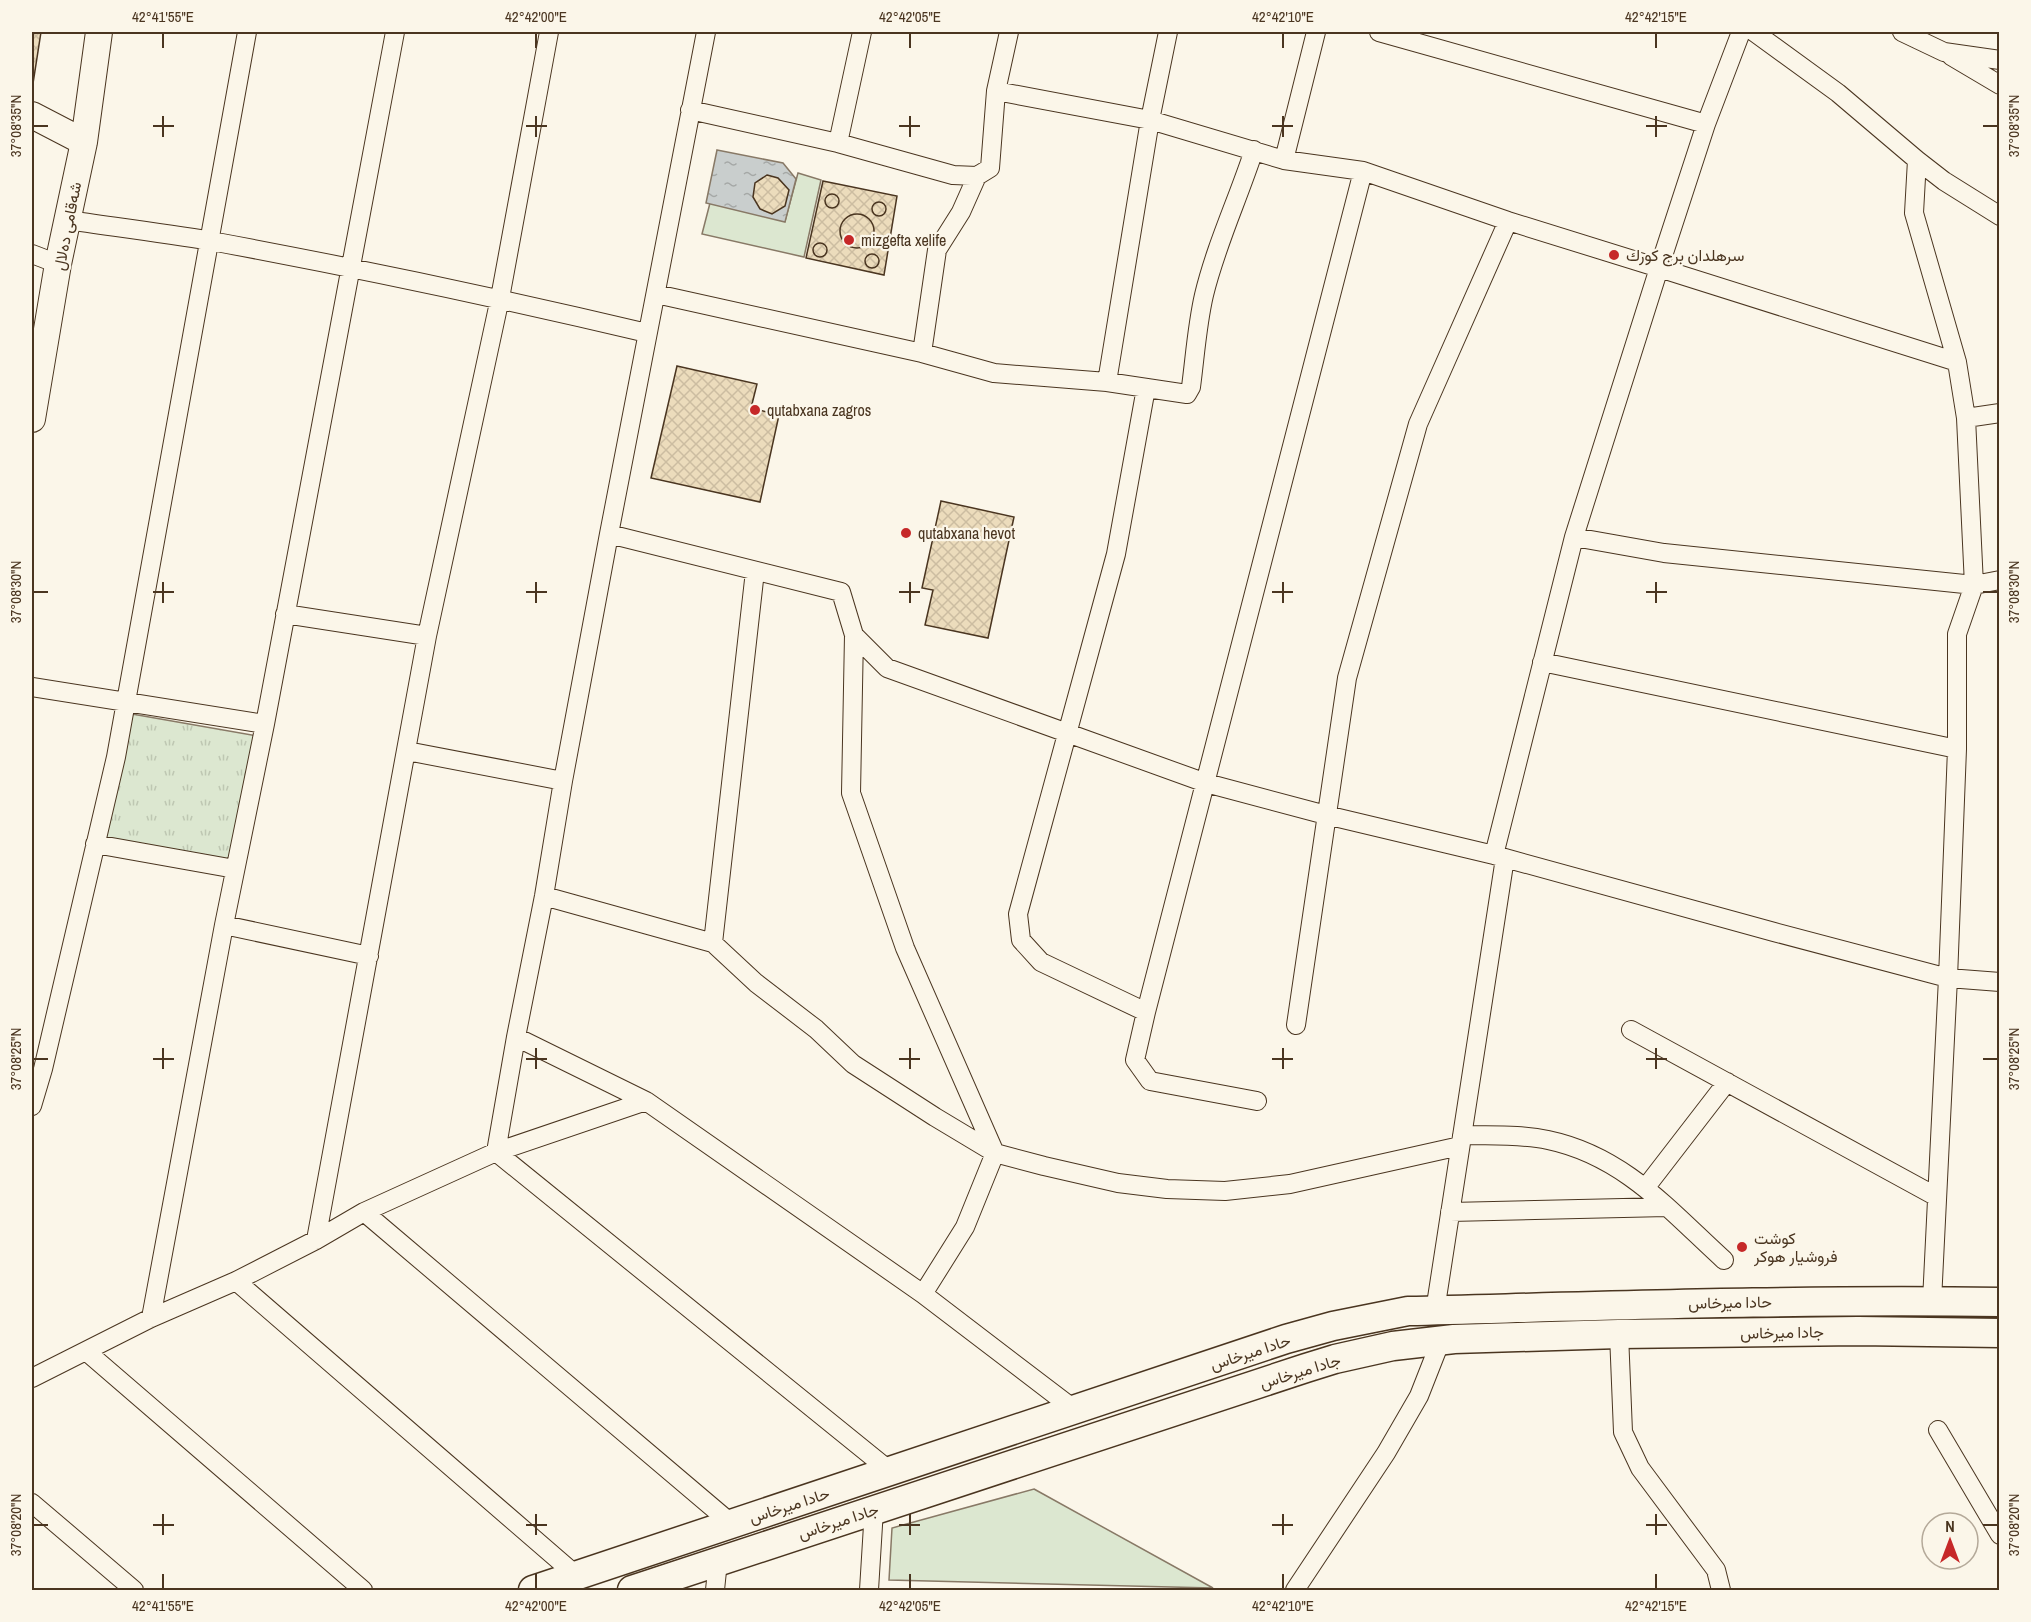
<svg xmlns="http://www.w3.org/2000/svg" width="2031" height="1622" font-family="'Archivo Narrow',Vazirmatn,sans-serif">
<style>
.green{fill:#dce7d0;stroke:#887966;stroke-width:1.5}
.park{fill:url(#park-tufts);stroke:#887966;stroke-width:1.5}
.water{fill:url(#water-ripples);stroke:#887966;stroke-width:1.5}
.building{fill:url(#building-cross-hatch);stroke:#4a3520;stroke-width:1.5}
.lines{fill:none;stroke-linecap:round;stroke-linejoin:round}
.minor-casing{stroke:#4a3520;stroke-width:20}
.secondary-casing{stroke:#4a3520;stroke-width:28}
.primary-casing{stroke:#4a3520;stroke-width:31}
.minor{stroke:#fbf6e9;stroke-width:18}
.secondary{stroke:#fbf6e9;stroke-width:26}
.primary{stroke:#fbf6e9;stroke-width:28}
.ticks{fill:none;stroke:#4a3520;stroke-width:2}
.poi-dot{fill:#c62828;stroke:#fbf6e9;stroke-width:2}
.labels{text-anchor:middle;stroke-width:4.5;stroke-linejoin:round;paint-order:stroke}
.street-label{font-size:16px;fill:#4a3520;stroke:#fbf6e9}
.poi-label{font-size:16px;fill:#4a3520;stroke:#fbf6e9;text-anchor:start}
.neatline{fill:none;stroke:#4a3520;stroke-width:2}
.ticks-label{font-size:15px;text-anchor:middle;fill:#4a3520}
</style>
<defs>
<pattern id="park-tufts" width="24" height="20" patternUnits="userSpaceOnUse" patternTransform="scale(1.5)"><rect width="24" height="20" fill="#dce7d0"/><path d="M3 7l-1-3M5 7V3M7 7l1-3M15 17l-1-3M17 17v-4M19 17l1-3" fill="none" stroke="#bec7b2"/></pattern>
<pattern id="water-ripples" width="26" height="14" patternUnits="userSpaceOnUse" patternTransform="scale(1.5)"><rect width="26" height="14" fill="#c9cecd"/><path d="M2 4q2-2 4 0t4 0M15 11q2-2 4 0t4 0" fill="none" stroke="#a5a8a6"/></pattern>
<pattern id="building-cross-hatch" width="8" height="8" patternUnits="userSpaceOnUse" patternTransform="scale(1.5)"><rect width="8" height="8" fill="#ecdcbc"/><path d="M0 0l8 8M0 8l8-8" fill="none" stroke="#ccbda1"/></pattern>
</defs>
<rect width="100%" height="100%" fill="#fbf6e9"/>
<path class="green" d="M798 173 821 180 804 257 702 234 710 203 785 221Z
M1034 1489 1213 1588 889 1580 892 1528Z"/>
<path class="park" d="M132 714 257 736 227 871 105 842Z"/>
<path class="water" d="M717 150 783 163 796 179 785 222 706 203Z"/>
<path class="building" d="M32 32H41L32 90Z
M767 175 778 178 789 190 785 206 772 214 760 209 753 197 755 183Z
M823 181 897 196 884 275 806 258Z
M825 201a7 7 0 1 1 14 0a7 7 0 1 1-14 0Z
M872 209a7 7 0 1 1 14 0a7 7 0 1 1-14 0Z
M840 231a17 17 0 1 1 34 0a17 17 0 1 1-34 0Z
M813 250a7 7 0 1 1 14 0a7 7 0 1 1-14 0Z
M865 261a7 7 0 1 1 14 0a7 7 0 1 1-14 0Z
M677 366 757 384 751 408 779 415 760 502 651 478Z
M941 501 1014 517 988 638 925 625 933 590 922 588Z"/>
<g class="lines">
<g class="minor-casing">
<path id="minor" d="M706 32 609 534 563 781 544 896 516 1037 496 1152 890 1471
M1379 32 1706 124
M1741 32 1706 124 1659 268 1957 362
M1754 32 1838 93 1917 160
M1902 32 1944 52 2000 60
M1951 56 2000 85
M996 91 1150 120 1284 160 1363 171 1508 221 1659 268 1574 537 1494 855
M690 110 838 143 953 175 977 176 990 168 996 91 1009 32
M838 143 862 32
M1284 160 1316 32
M67 220C115 227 163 233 211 241 357 268 503 299 647 333
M32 254 58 264
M656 294 922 353 994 373 1107 382 1187 394 1191 387C1195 357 1197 325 1204 295 1216 245 1238 199 1254 150
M922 353 937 250 961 212 977 176
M1107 382 1150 120 1168 32
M1146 388 1116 554 1018 914 1021 940 1041 962 1146 1012
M1966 418 2000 413
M609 534 841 592 854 635 887 668 1206 783 1326 815 1494 855 1774 932 1948 978 2000 982
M1574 537 1664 553 1974 585 2000 580
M285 614 427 636
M854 635 851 793 905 948 995 1153 965 1227 923 1294
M1542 662 1957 749
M32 687 265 724
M407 751 563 781
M95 844 235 869
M544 896 713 943 756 983 816 1029 853 1064 935 1117 995 1153 1044 1166 1118 1183 1167 1189 1225 1191 1290 1184 1460 1146
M224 925 369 956
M713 943 755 571
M1296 1025 1347 678 1418 424 1508 221
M1631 1030 1937 1197
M516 1037 646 1101
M1257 1101 1150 1081 1135 1060 1146 1012 1363 171
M32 1106 43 1069 116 757 247 32
M1462 1135C1490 1136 1520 1134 1548 1140 1624 1156 1669 1210 1724 1260
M1646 1187 1727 1082
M364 1212 732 1524
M1450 1212 1667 1207
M316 1240 427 636 500 298 549 32
M236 1281 577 1576
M1932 1301 1948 978 1957 749V634L1974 585 1966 418 1957 362 1914 213 1917 160 1944 181 2000 216
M1435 1311 1505 858
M151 1318 224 925 265 724 395 32
M1619 1334 1623 1432 1640 1468 1716 1570 1721 1590
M87 1352 363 1590
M32 1378 151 1318 236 1281 316 1240 364 1212 496 1152 646 1101 923 1294 1075 1410
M1938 1430 2000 1535
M32 1503 134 1590
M715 1590 718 1561
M869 1590 874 1509
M1295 1590 1386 1453 1419 1396 1441 1340"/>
</g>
<g class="secondary-casing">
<path id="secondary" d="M32 115 84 142
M32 419 58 264 84 142 99 32"/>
</g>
<g class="primary-casing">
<path id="primary" d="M533 1590 1286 1339 1333 1326 1408 1311C1605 1306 1802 1299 2000 1302
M632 1590 1306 1368 1335 1359 1393 1346 1454 1339 1619 1334 1858 1331 2000 1333"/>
</g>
<use href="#minor" class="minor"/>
<use href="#secondary" class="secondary"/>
<use href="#primary" class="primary"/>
</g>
<path class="ticks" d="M163 33V48M536 33V48M910 33V48M1283 33V48M1656 33V48M163 116V137M536 116V137M910 116V137M1283 116V137M1656 116V137M33 126H48M153 126H174M526 126H547M899 126H920M1272 126H1293M1646 126H1667M1983 126H1998M163 582V603M536 582V603M910 582V603M1283 582V603M1656 582V603M33 592H48M153 592H174M526 592H547M899 592H920M1272 592H1293M1646 592H1667M1983 592H1998M163 1048V1069M536 1048V1069M910 1048V1069M1283 1048V1069M1656 1048V1069M33 1059H48M153 1059H174M526 1059H547M899 1059H920M1272 1059H1293M1646 1059H1667M1983 1059H1998M163 1514V1535M536 1514V1535M910 1514V1535M1283 1514V1535M1656 1514V1535M33 1525H48M153 1525H174M526 1525H547M899 1525H920M1272 1525H1293M1646 1525H1667M1983 1525H1998M163 1574V1589M536 1574V1589M910 1574V1589M1283 1574V1589M1656 1574V1589"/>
<g class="poi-dot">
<circle cx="849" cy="240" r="6"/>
<circle cx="1614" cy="255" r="6"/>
<circle cx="755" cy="410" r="6"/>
<circle cx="906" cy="533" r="6"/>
<circle cx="1742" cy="1247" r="6"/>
</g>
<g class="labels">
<g class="street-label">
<text transform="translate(67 226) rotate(-79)" y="6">شەقامی دەلال</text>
<text transform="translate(1730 1302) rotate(-1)" y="6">حادا ميرخاس</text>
<text transform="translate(1782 1332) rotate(-1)" y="6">جادا ميرخاس</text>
<text transform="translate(1250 1352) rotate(-18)" y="6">حادا ميرخاس</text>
<text transform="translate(1300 1371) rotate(-17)" y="6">جادا ميرخاس</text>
<text transform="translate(789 1505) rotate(-18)" y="6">حادا ميرخاس</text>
<text transform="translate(838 1521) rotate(-18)" y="6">جادا ميرخاس</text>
</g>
<g class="poi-label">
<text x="861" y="246">mizgefta xelife</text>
<text x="1626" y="261">سرهلدان برج كورك</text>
<text x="767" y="416">qutabxana zagros</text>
<text x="918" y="539">qutabxana hevot</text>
<text x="1754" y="1244">كوشت<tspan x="1754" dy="18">فروشيار هوكر</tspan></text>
</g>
</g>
<rect width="2031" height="1622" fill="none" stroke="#fbf6e9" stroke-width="66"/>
<g transform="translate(1950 1541)"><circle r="28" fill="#fbf6e9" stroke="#b4a999" stroke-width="1.5"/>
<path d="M0-4.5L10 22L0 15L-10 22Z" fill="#c62828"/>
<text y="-9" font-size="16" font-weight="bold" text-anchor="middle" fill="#4a3520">N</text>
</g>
<rect x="33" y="33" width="1965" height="1556" class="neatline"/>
<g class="ticks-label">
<text x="163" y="22">42°41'55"E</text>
<text x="536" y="22">42°42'00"E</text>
<text x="910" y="22">42°42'05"E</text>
<text x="1283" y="22">42°42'10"E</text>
<text x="1656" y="22">42°42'15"E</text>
<text transform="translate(16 126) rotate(-90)" y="5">37°08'35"N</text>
<text transform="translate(2014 126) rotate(-90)" y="5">37°08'35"N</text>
<text transform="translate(16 592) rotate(-90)" y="5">37°08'30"N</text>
<text transform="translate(2014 592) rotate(-90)" y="5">37°08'30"N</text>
<text transform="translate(16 1059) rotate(-90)" y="5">37°08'25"N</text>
<text transform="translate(2014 1059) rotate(-90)" y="5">37°08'25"N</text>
<text transform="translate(16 1525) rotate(-90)" y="5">37°08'20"N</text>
<text transform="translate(2014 1525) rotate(-90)" y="5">37°08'20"N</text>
<text x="163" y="1611">42°41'55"E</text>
<text x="536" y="1611">42°42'00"E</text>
<text x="910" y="1611">42°42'05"E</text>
<text x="1283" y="1611">42°42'10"E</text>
<text x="1656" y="1611">42°42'15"E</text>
</g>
</svg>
